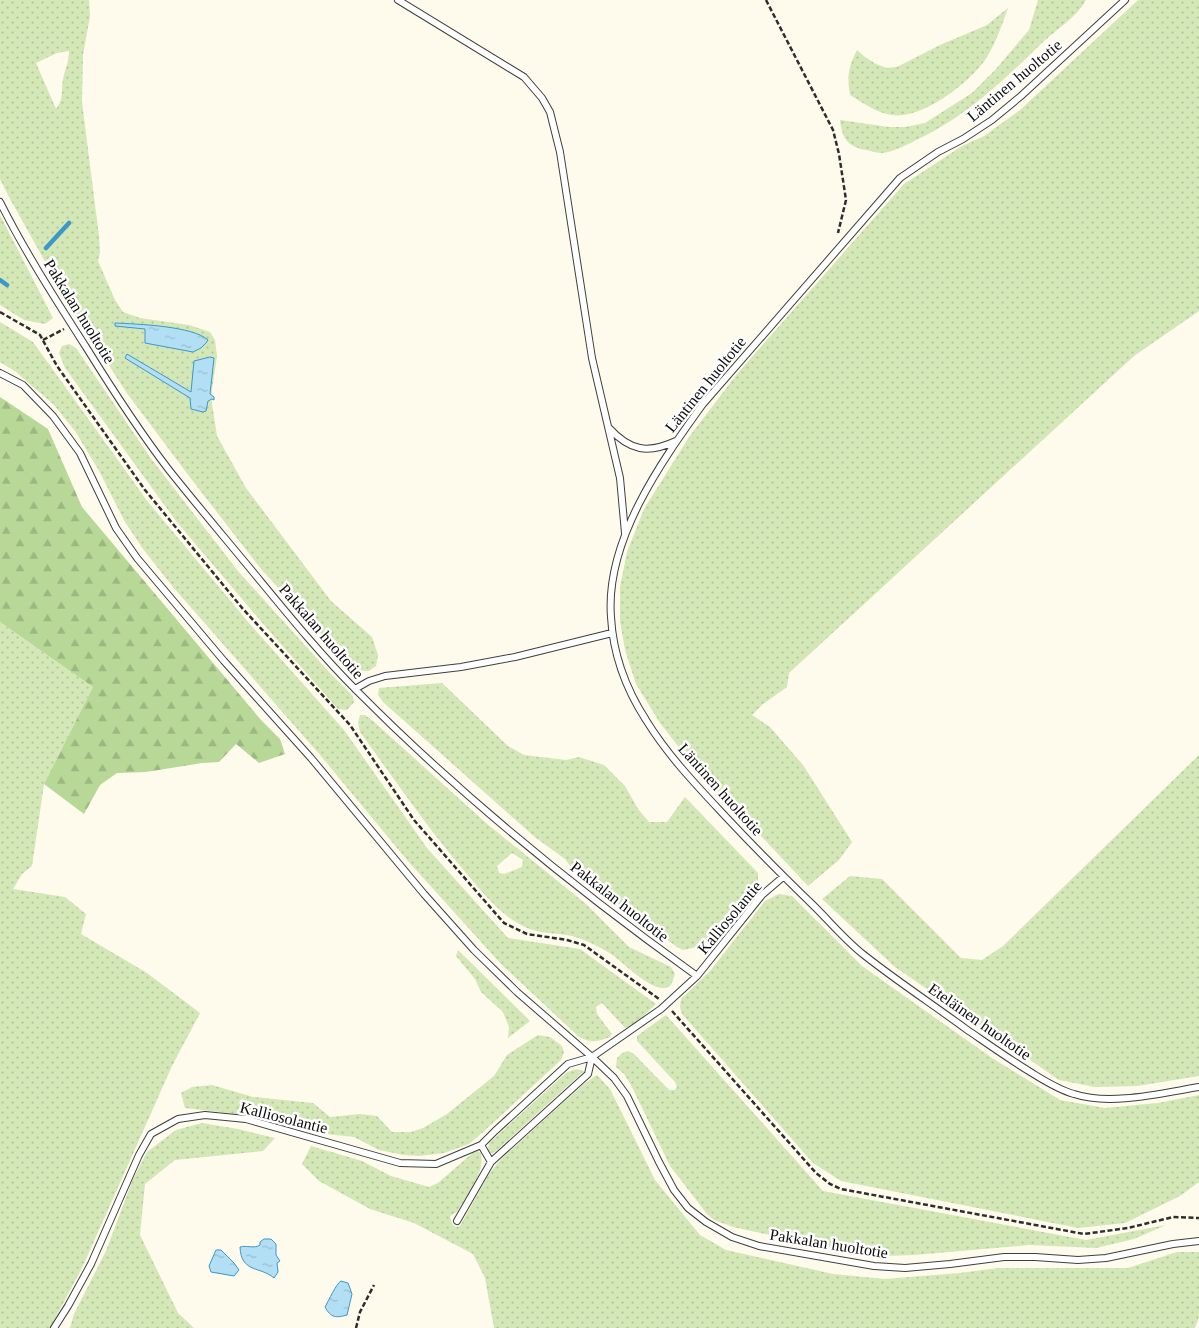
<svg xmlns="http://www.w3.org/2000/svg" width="1199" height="1328" font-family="'Times New Roman',serif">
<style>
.grass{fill:url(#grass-dots);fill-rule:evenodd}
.forest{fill:url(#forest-firs)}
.water{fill:url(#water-ripples);stroke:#3b98c9}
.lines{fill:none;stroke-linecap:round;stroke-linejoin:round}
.stream{stroke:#3b98c9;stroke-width:4.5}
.lane-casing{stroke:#3f3f3f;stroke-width:8}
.path{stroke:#2e2e2e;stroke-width:2.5;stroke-dasharray:5 2.5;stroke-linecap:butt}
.lane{stroke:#fff;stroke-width:6}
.labels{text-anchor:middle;stroke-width:5;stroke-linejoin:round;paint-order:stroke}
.street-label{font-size:16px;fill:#0c0c0c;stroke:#fff}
</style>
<defs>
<pattern id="grass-dots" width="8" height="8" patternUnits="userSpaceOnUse" patternTransform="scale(1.25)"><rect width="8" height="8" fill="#d3e7b7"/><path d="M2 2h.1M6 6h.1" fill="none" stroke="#b4c59c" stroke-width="1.8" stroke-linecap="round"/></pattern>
<pattern id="forest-firs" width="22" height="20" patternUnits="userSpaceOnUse" patternTransform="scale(1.25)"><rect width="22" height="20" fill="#b7d897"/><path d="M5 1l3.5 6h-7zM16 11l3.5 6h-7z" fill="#9cb881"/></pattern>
<pattern id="water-ripples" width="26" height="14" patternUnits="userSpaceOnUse" patternTransform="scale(1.25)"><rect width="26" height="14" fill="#b2dff4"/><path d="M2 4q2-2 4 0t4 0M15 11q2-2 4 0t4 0" fill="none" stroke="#98bed0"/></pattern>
</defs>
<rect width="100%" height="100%" fill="#fefaec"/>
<path class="grass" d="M0 0H89L90 16 83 55 82 102 99 236 100 252 98 261 115 300 123 312 140 318 189 325 210 332 215 340 217 356 211 397 217 436 246 488 331 601 372 637 378 655 376 666 369 671H355L261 569 192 480 126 392 62 292 9 197 0 179ZM69 51C69 62 65 69 63 79 61 90 64 99 56 109L36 63 57 53Z
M1038 0H1086C1076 18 1058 28 1043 42 1004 80 964 119 914 141 905 146 892 152 882 153 877 153 871 151 867 150 848 147 842 139 840 120L889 127H905L925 123 972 93 996 69 1029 30Z
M1138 0H1199V311L1134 356 789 673 787 687 763 704 752 715 770 727 803 765 852 842 839 860 808 886 685 755 660 723 636 684 625 650 620 621V587L627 552 644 509 689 437 737 374 904 184 962 146 984 136 1020 110Z
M1008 8C1002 25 996 42 987 57 972 81 922 120 892 115 877 113 863 103 850 95 847 76 848 68 857 50L865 57 876 64 887 68 897 67 940 45 987 25Z
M0 215 53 318 45 324 24 320 0 305Z
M0 322 33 342 148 502 249 623 344 730 427 848 508 938 580 949 656 1004 634 1025 625 1028 602 1003 596 1007 597 1014 612 1034 610 1037C598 1042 591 1043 579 1037L501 964 407 860 320 755 173 587 143 549 125 522 98 469 75 431 53 404 16 372 0 362Z
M69 344 76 348 152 460 238 571 329 672 353 696 354 702 347 710 338 709 265 626 176 521 65 368 59 353 62 346Z
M0 622 93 687 44 784 32 866 22 874 13 889 65 897 86 914 81 934 147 973 200 1013 172 1066 82 1268 50 1328H0Z
M442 683 508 746 524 755 566 760 579 757 604 765 625 786 638 809 649 822H667L685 797 758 873V883L750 896 701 946 683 950 677 947 574 871 565 859 536 838 384 703 378 695 379 688Z
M360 715H365L373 721 486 823 586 904 629 947 671 967 675 974C673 978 673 985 668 987 653 994 623 962 611 954 598 946 581 937 566 935 553 933 537 933 525 927 501 916 484 894 467 874 428 829 395 780 360 732L358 723ZM512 853 523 860 522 867 504 874 499 873 497 866Z
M1199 755V1076L1137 1086 1095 1087 1059 1080 895 967 822 899 850 876 882 879 961 958 982 960 1003 946Z
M779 894 792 896 862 966 992 1058 1060 1100 1105 1108 1158 1103 1199 1095V1182L1180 1196 1125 1223 1078 1228 841 1181 813 1163 682 1014 680 1007 681 999 710 971 765 901Z
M458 950 530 1021 508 1038 509 1027 503 1012 481 992 475 979 456 956Z
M666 1015 823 1191 1086 1240 1166 1225 1134 1239 1096 1248 1029 1245 914 1255 884 1256 861 1255 733 1227 714 1220 707 1214 670 1166 631 1085 624 1074 616 1067 617 1058 622 1053 628 1051 634 1054 669 1090H675L677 1087 675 1082 637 1041V1036Z
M538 1035 550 1037 562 1046 564 1052 561 1060 482 1133 469 1144 444 1153 419 1156 404 1155 379 1150 354 1137 317 1133 263 1117 185 1108 181 1093 192 1087 212 1085 253 1097 313 1103 330 1117 360 1114 377 1116 392 1132H411L423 1128 447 1114 494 1076 507 1055Z
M577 1069 584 1071 495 1152 491 1153 488 1151 489 1143 567 1072Z
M597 1075 610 1089 655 1180 700 1235 726 1250 833 1274 885 1279 960 1273 998 1268H1128L1177 1252H1199V1317L1195 1328H494L485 1278 473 1254 414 1223 370 1209 319 1181 302 1164 311 1146 362 1161 391 1176 429 1187 438 1183 476 1150 481 1153C485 1175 467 1194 457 1212L450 1216 452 1224 456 1227 460 1226 489 1174 501 1159 585 1083Z
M202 1123 238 1129 275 1138 263 1151 175 1160 145 1184 140 1235 178 1313 194 1328H70L74 1314 106 1251 133 1179 147 1152 176 1130Z"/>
<path class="forest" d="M0 397 48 429 82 507 261 720 280 739 285 754 259 763 236 744 219 762 202 763 146 772 117 773 100 785 84 814 44 784 93 687 0 622Z"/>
<path class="water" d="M115 323C137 324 193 326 208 340L206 343 201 348 193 352 145 343V329L115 326Z
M127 354 191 392 194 361 210 357 214 358 210 394 214 397V400L212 399 208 401 206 411 203 412 191 409 190 398 125 358Z
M264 1239H271L276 1244V1255L280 1261 277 1263 278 1272 274 1278C260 1266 241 1273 240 1247 247 1245 254 1249 260 1245V1242Z
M216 1250H221L234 1263 239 1270 234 1276 211 1272 209 1266Z
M341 1281 348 1283 352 1294 347 1315C336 1318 331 1318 325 1307 329 1300 336 1284 341 1281Z"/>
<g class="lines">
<path class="stream" d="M46 248 69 223
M0 280 7 285"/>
<g class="lane-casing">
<path id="lane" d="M398 0 524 77 542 98 550 112 560 152 592 358 620 478 625 533
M1125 0 1021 96 992 120 963 139 938 152 900 178 703 404C661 462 605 541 611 617 613 654 626 689 646 720 668 756 698 787 726 817 755 848 785 878 815 907 831 923 846 941 864 955 897 981 932 1004 966 1029 988 1044 1009 1059 1032 1073 1045 1081 1059 1090 1074 1094 1110 1106 1162 1093 1199 1087
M0 202C25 252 56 300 86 347 112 389 139 431 169 470 196 504 225 538 253 572 286 612 320 654 357 691 461 796 577 890 697 976
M0 373 23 385 53 416 80 453 116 528 137 558 224 661 311 758 424 894 474 950 517 992 592 1057 614 1078 627 1096 659 1162 674 1190 688 1208 706 1222 732 1237 759 1246 874 1266 905 1268 950 1264 1004 1257H1035L1078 1260 1106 1258 1173 1244 1199 1241
M609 428C630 451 648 454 676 441
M355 689 369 681 385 676 461 667 515 657 612 633
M491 1162 588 1074 592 1057
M457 1221 491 1162 481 1145
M54 1328 68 1306 91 1264 139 1155 151 1134 178 1119 205 1115 246 1119 400 1163 436 1164 481 1145 495 1131 568 1064 592 1057 661 1009 697 976 762 895 783 877"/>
</g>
<path class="path" d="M766 0 833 130 839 154 846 200 838 233
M0 312 40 335 57 366 145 490 243 609 350 725 414 820 504 923 527 934 567 940 584 945 659 999
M43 340 64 329
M672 1011 816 1173 830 1184 841 1189 1084 1234 1128 1228 1173 1217 1199 1218
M356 1328 360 1312 374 1285"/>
<use href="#lane" class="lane"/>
</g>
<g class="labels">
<g class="street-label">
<text transform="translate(1014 80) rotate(-40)" y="6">Läntinen huoltotie</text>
<text transform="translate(80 311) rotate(58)" y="6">Pakkalan huoltotie</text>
<text transform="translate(705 384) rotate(-51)" y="6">Läntinen huoltotie</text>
<text transform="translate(322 631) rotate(49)" y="6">Pakkalan huoltotie</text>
<text transform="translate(721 789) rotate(48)" y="6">Läntinen huoltotie</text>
<text transform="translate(620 901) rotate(38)" y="6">Pakkalan huoltotie</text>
<text transform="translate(729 917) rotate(-50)" y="6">Kalliosolantie</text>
<text transform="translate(980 1021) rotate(35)" y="6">Eteläinen huoltotie</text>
<text transform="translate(284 1117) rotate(14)" y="6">Kalliosolantie</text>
<text transform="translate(829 1243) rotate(9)" y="6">Pakkalan huoltotie</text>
</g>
</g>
</svg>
